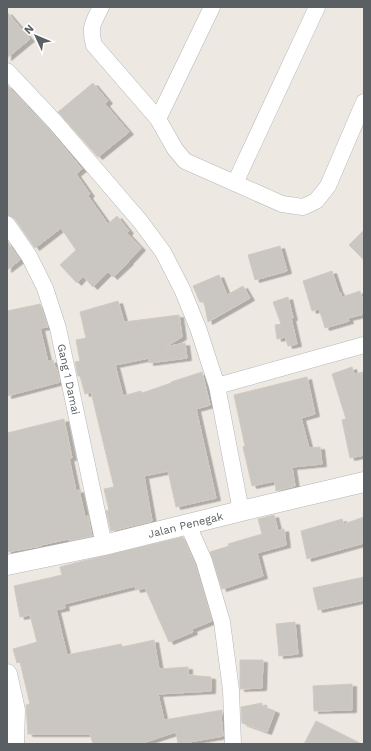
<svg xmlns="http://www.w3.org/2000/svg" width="371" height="751" font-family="'Work Sans',sans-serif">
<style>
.building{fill:#cac6c1;stroke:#d2cac0;filter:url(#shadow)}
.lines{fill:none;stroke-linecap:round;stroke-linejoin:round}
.minor-casing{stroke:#b2b6b9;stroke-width:17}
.tertiary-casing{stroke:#b2b6b9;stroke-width:21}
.minor{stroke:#fff;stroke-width:16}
.tertiary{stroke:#fff;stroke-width:20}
.labels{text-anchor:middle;stroke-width:4;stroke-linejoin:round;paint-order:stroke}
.street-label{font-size:11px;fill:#5a5f63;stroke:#fff}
</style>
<defs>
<filter id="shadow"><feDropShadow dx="4.5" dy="2.5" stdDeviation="0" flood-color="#0004"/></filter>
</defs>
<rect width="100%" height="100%" fill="#ede9e2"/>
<path class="building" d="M7 12 30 39 7 58Z
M93 83 108 101 105 104 129 132 98 157 58 112Z
M7 85 48 128 82 169 76 174 90 194 88 196 108 224 117 216 129 231 127 233 141 248 128 262H129L113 277 108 272 93 287 83 276 77 283 60 265 76 250 61 228 35 248 15 219 11 216 7 215Z
M364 230V260L349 245Z
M7 241 20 260 7 270Z
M280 246 287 271 255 280 248 255Z
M332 271 339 292H340L342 297 360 291 364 304V314L348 318 349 321 325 328 319 309 312 311 303 281Z
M219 275 227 295 243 286 250 298 208 322 204 302H200L193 286Z
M288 297 293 318H291L297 344 288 346 285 337 277 339 275 325 281 324 273 302Z
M118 301 124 322 179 315 182 337 165 347 185 343 187 358 149 363V358L115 365 123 396 141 391 142 393 171 383V382L202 372 210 405 196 409 216 498 176 507 168 471 144 476 152 521 111 531 106 511 109 510 104 489 114 487 91 392 85 394 80 376H78L75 362 80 361 76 340 86 338 80 312Z
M40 304 48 327 40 328 48 362 53 360 55 367H56L60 382 7 396V311Z
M352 367 354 374 364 372V455L350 458 342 420 346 419 332 374Z
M307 377 315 414 301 418 309 448 320 447 322 464 292 467 295 486 276 491 275 481 252 486 243 447 245 446 234 395Z
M64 419 72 458H69L76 491 79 490 85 517 88 516 92 536 69 541 68 539 41 545V546L7 552V433Z
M274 515 278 531 284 529 286 545 257 553 263 576 222 589 210 552 229 546 228 544 262 534 258 519Z
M364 517V543L307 559 301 531 342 519 344 524Z
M183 537 195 564 212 621 192 629 193 632 169 642 145 588 136 590 135 586 64 604 65 608 56 610 67 655 121 644 122 647 154 640 159 669 188 667V675L211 677V691L158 694 164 720 222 710V716H221L223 736 178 744 176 732 140 744H93L90 734H28L26 705 30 704 20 662 17 663 13 649 37 642 30 615 20 617 14 586 62 575 60 567 75 563Z
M364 577V600L318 610 313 588Z
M295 622 298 654 279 656 276 624Z
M240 660H263L262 688 240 689Z
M352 684V710L314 711 313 686Z
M262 703V706L275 711 267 732 242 723 241 707Z
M316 721 361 744H304Z"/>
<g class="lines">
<g class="minor-casing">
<g id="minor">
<path d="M101 7C93 23 89 27 94 45L158 119 175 149 185 161 282 204 303 207 316 201 328 186 364 102"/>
<path d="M7 71 55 122 140 221 163 252 182 289 198 328 217 386 241 511"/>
<path d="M158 119 212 7"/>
<path d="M235 183 317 7"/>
<path id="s1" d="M7 224 29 256 45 288 58 328 104 545"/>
<path d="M217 386 364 345"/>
<path d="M188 525 204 561 222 622 231 690 233 744"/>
</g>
</g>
<g class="tertiary-casing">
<g id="tertiary">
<path id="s2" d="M7 565 104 545 241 511 364 482"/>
<path d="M7 674 15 710 14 744"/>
</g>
</g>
<use href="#minor" class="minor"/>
<use href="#tertiary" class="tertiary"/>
</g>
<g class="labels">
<g class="street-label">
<text dy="4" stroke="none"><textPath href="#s1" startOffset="169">Gang 1 Damai</textPath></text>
<text dy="4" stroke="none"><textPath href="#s2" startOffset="183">Jalan Penegak</textPath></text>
</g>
</g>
<rect width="371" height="751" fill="none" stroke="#5a5f63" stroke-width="16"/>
<g transform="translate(36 36) rotate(314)" stroke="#ffffff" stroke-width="3" paint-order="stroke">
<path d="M0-3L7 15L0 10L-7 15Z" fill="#5a5f63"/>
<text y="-6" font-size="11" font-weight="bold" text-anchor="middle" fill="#5a5f63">N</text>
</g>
</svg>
